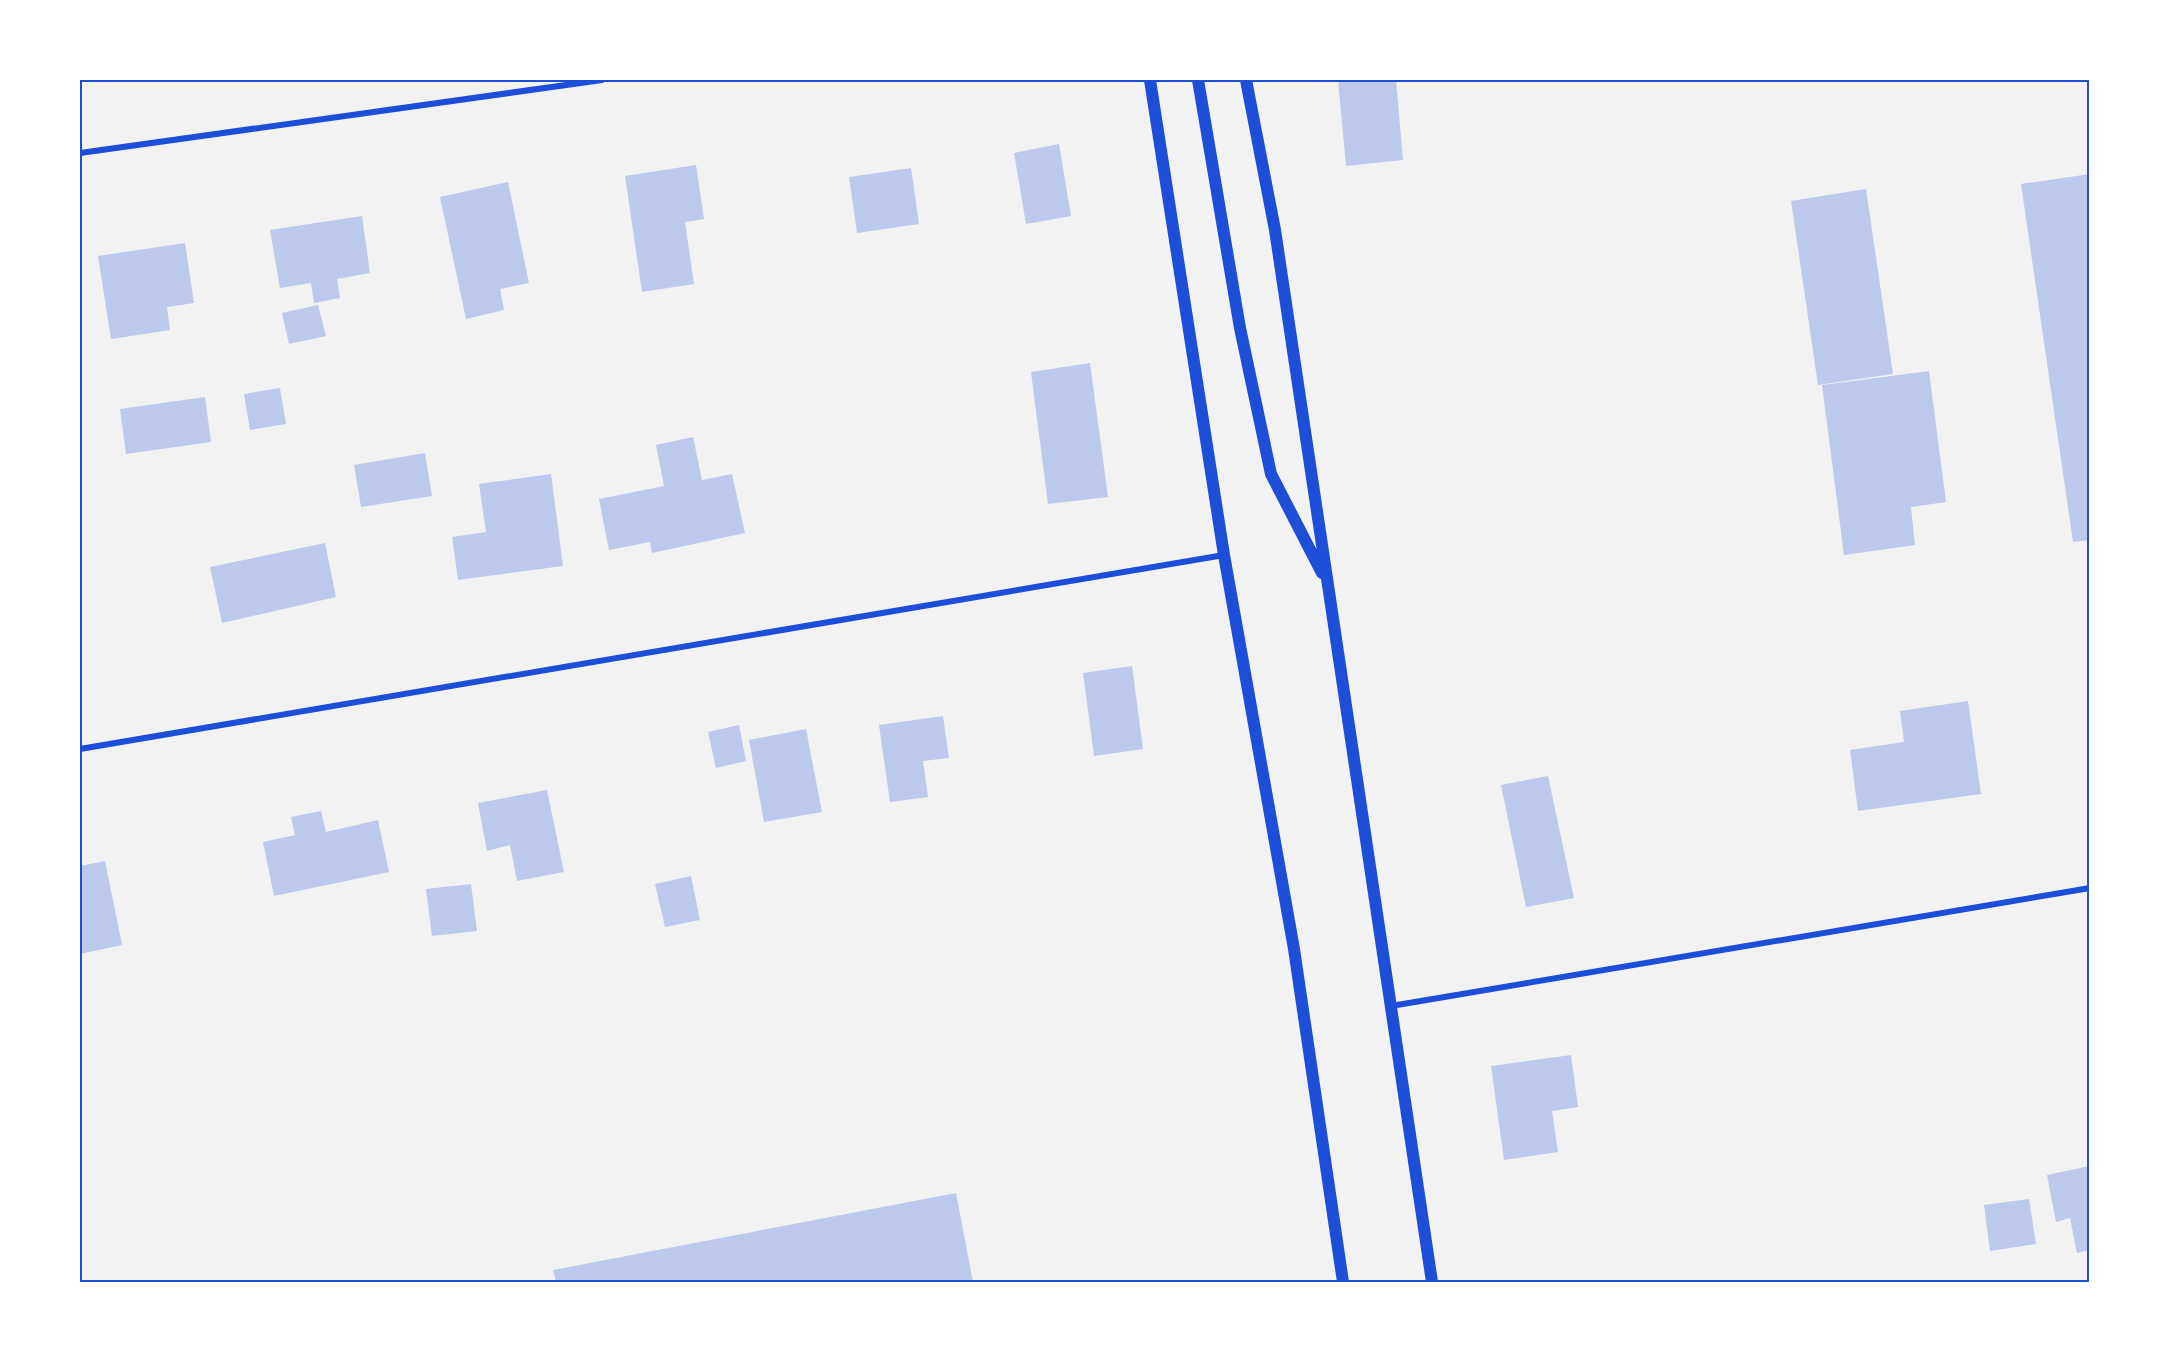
<svg xmlns="http://www.w3.org/2000/svg" width="2169" height="1362" font-family="Figtree,sans-serif">
<style>
.building{fill:#bdc9ec}
.lines{fill:none;stroke-linecap:round;stroke-linejoin:round}
.minor{stroke:#1d4ed8;stroke-width:6}
.secondary{stroke:#1d4ed8;stroke-width:12}
.neatline{fill:none;stroke:#1d4ed8;stroke-width:2}
</style>
<rect width="100%" height="100%" fill="#f2f2f2"/>
<path class="building" d="M1338 80H1396L1403 160 1346 166Z
M1059 144 1071 216 1026 224 1014 153Z
M696 165 704 219 685 222 694 284 642 292 625 176Z
M911 168 919 224 857 233 849 177Z
M2090 174V540L2073 542 2021 184Z
M508 182 529 283 500 289 504 310 466 319 440 197Z
M1866 189 1893 374 1818 385 1791 201Z
M362 216 370 273 337 279 340 298 314 303 311 283 280 288 270 230Z
M185 243 194 303 167 307 170 330 111 339 98 256Z
M318 305 326 336 289 344 282 313Z
M1090 363 1108 497 1048 504 1031 372Z
M1929 371 1946 502 1911 507 1915 545 1844 555 1822 385Z
M280 388 286 424 250 430 244 394Z
M205 397 211 442 126 454 120 409Z
M693 437 702 480 732 474 745 533 652 553 650 542 609 550 599 499 664 486 656 445Z
M425 453 432 496 361 507 354 465Z
M551 474 563 566 458 580 452 537 486 532 479 484Z
M325 543 336 597 222 623 210 567Z
M1132 666 1143 749 1094 756 1083 673Z
M1968 701 1981 794 1858 811 1850 750 1904 742 1900 711Z
M943 716 949 758 923 761 928 797 890 802 879 725Z
M739 725 746 761 716 768 708 732Z
M806 729 822 812 764 822 749 740Z
M1548 776 1574 898 1526 907 1501 785Z
M547 790 564 872 517 881 510 845 487 851 478 803Z
M321 811 326 832 378 820 389 872 274 896 263 842 295 835 291 817Z
M105 861 122 945 80 954V866Z
M691 876 700 920 665 927 655 884Z
M471 884 477 931 432 936 426 889Z
M1571 1055 1578 1107 1552 1111 1558 1152 1504 1160 1491 1066Z
M2090 1166V1250L2077 1253 2070 1218 2056 1222 2047 1175Z
M956 1193 973 1282H556L553 1270Z
M2029 1199 2036 1244 1990 1251 1984 1205Z"/>
<g class="lines">
<path class="minor" d="M80 153 602 80
M80 749 1224 555
M1391 1006 2090 888"/>
<path class="secondary" d="M1150 80 1224 555 1294 949 1343 1282
M1198 80 1240 328 1271 474 1322 573
M1246 80 1275 230 1432 1282"/>
</g>
<rect width="2169" height="1362" fill="none" stroke="#ffffff" stroke-width="162"/>
<rect x="81" y="81" width="2007" height="1200" class="neatline"/>
</svg>
